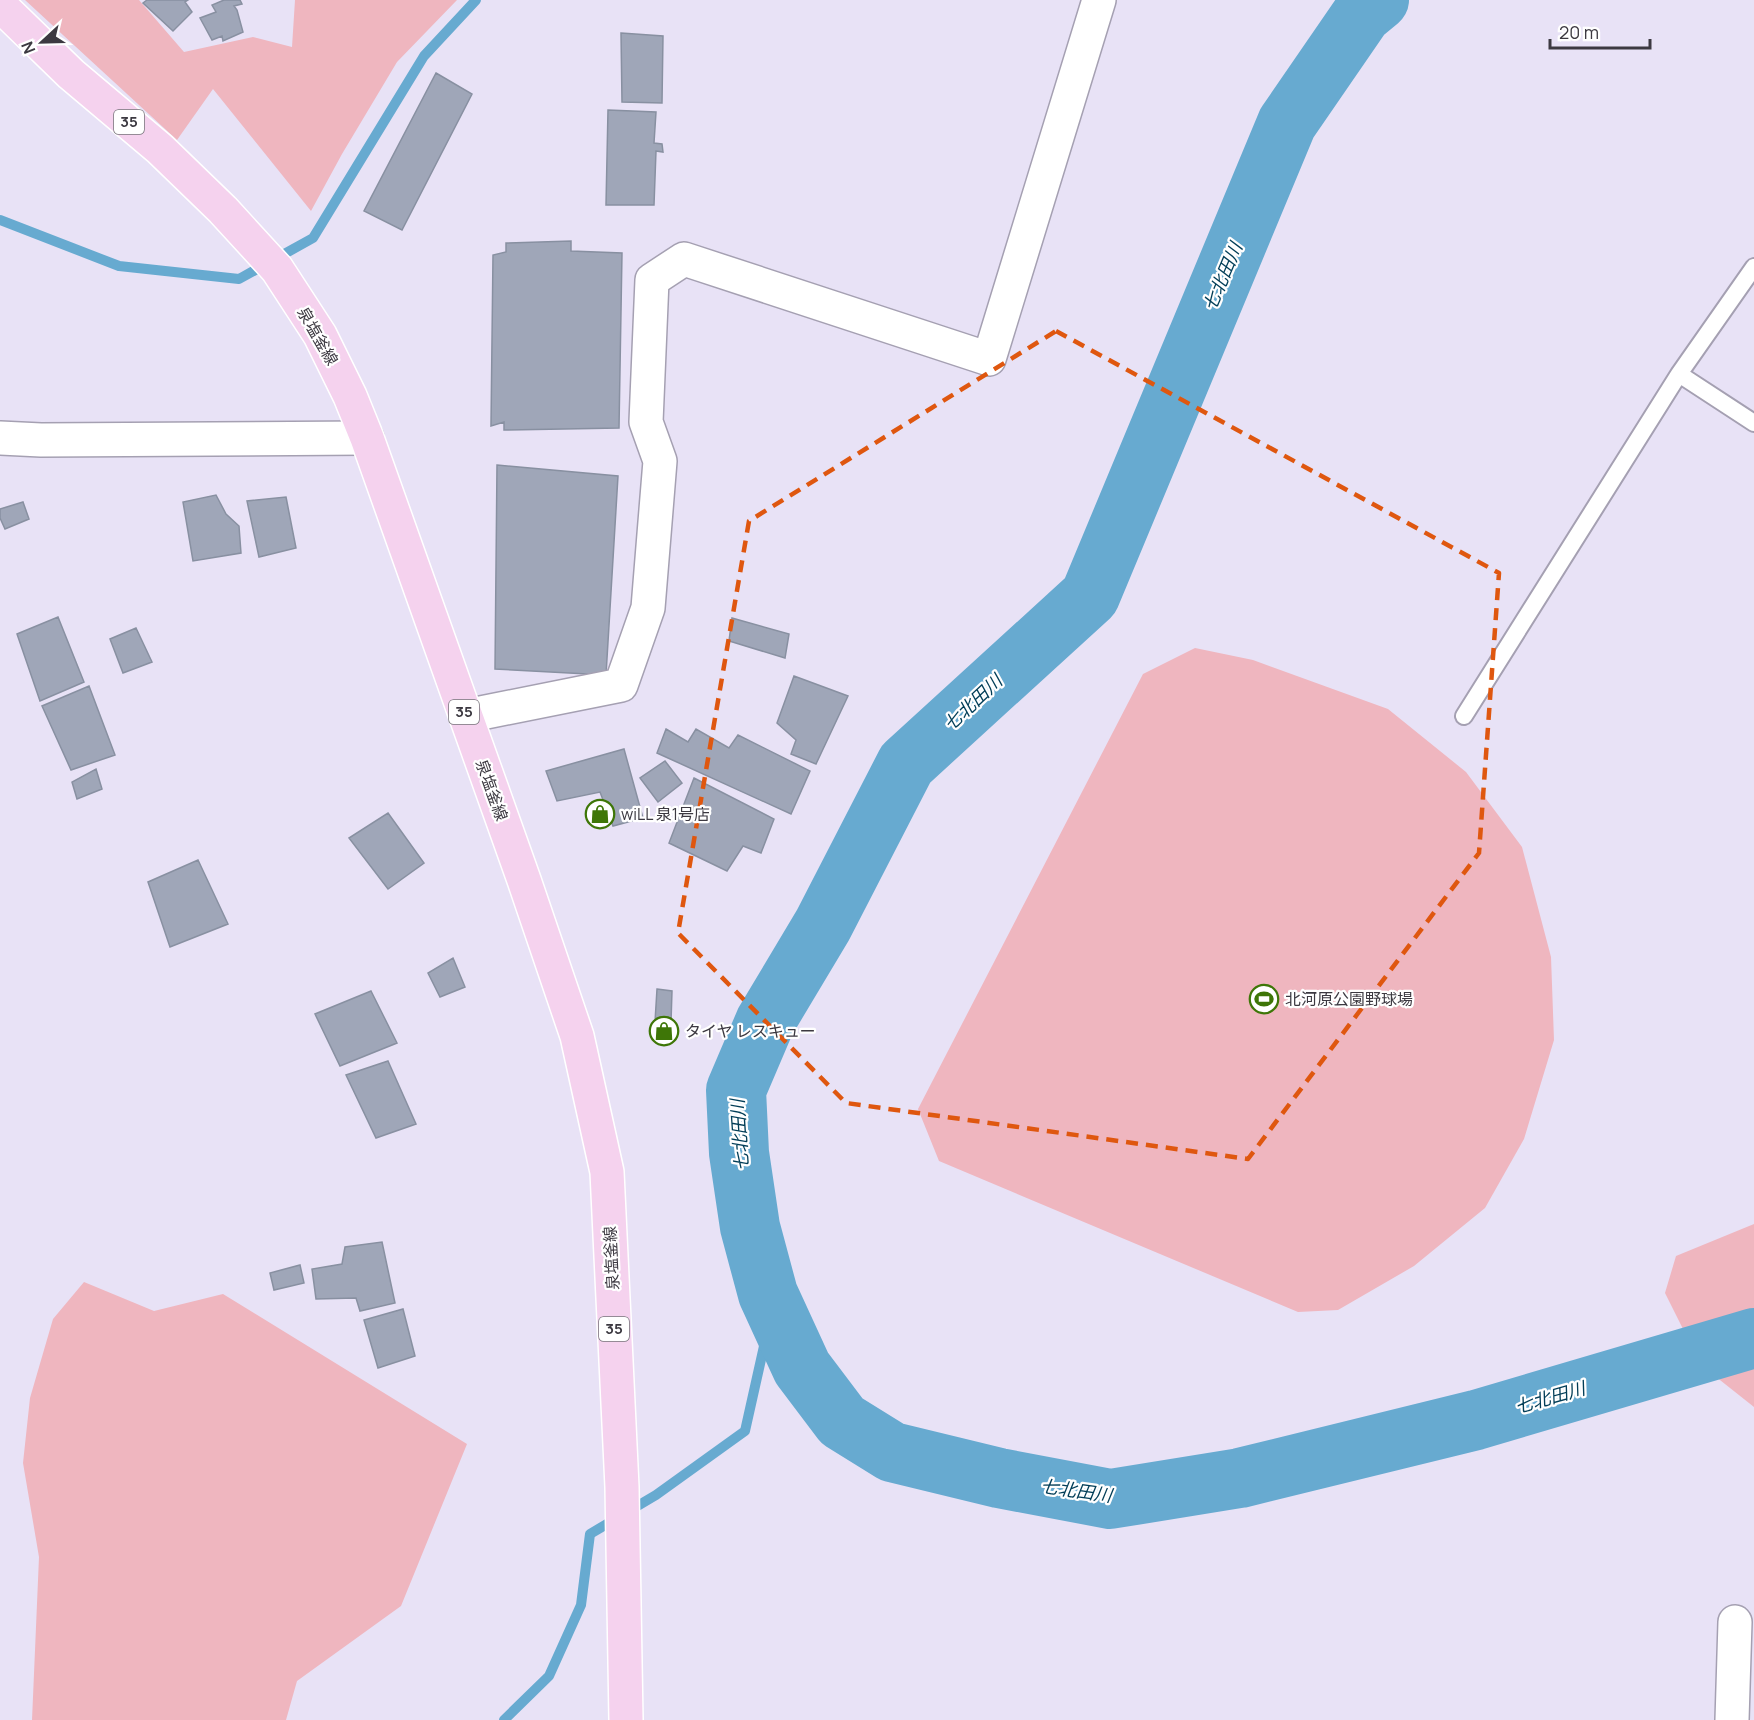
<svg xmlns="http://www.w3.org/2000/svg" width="1754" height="1720" font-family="Manrope,'Noto Sans JP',sans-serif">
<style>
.green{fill:#efb6bf}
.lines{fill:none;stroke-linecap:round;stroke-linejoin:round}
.stream{stroke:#67aad0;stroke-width:10}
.river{stroke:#67aad0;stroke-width:60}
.building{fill:#9fa6b8;stroke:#8890a1;stroke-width:1.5}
.lane-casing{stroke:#a5a0b2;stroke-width:20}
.street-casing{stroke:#a5a0b2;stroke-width:36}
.primary-casing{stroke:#fff;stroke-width:36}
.lane{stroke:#fff;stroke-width:16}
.street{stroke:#fff;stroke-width:33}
.primary{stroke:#f5d2ee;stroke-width:33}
.marked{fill:none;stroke:#df570f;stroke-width:4.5;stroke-dasharray:12 8;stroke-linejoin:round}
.labels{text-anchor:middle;stroke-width:4.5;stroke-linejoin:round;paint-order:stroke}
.shield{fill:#fff;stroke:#76747a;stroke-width:1.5}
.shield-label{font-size:15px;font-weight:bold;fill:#3c3941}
.street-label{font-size:16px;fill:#3c3941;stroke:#fff}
.poi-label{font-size:16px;fill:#3c3941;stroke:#fff;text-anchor:start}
.water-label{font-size:18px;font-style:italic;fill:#013d57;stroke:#fff}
</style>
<rect width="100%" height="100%" fill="#e8e2f6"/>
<path class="green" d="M25 0H139L184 52 253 37 292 47 295 0H457L397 62 342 154 311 211 213 89 177 140Z
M1195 648 1253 660 1388 709 1466 772 1522 847 1551 957 1554 1040 1524 1139 1485 1208 1414 1266 1338 1310 1298 1312 939 1161 918 1109 1143 674Z
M1754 1224V1407L1701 1365 1665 1293 1676 1256Z
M84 1282 154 1311 223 1294 467 1444 401 1606 297 1681 286 1720H32L39 1557 23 1463 30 1398 53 1319Z"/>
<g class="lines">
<path class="stream" d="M0 220 119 266 239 279 313 238 424 56 476 0
M504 1720 549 1676 581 1605 590 1534 656 1495 745 1431 773 1306"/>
<path class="river" d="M1379 0 1362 14 1287 123 1090 596 906 764 823 925 765 1022 736 1090 739 1153 750 1227 768 1294 802 1368 842 1421 892 1452 999 1478 1110 1499 1240 1478 1476 1420 1754 1338"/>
</g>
<path class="building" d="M147 0H188L185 2 192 12 173 31 143 3Z
M224 0H240L242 4 234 6 237 10 243 32 223 41 222 36 212 40 200 18 216 12 212 5Z
M621 33 663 36 662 103 622 102Z
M436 73 472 94 402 230 364 211Z
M608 110 656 112 654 143 662 144 663 152 656 151 654 205H606Z
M571 241V251L622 253 619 428 504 430V422L491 426 493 255 506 252V243Z
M497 465 618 476 606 675 495 669Z
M216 495 226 514 239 526 241 553 193 561 183 502Z
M286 497 296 548 259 557 247 501Z
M23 502 29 519 5 529 0 518V509Z
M58 617 84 682 40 701 17 634Z
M732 618 789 634 785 658 729 641Z
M136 628 152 662 123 673 110 639Z
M794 676 848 696 816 764 791 754 796 740 777 723Z
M89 686 115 755 71 770 42 706Z
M666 729 688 742 696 729 729 748 738 735 810 771 791 814 657 753Z
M624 749 643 818 613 826 600 792 557 801 546 771Z
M665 761 682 783 658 802 640 778Z
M96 769 102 789 77 799 72 782Z
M694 778 774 819 761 853 743 846 727 871 669 843Z
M388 813 424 863 388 889 349 838Z
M198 860 228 924 170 947 148 882Z
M453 958 465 987 440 997 428 973Z
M657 989 672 991 671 1022H655Z
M371 991 397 1043 340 1066 315 1014Z
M388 1061 416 1124 376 1138 346 1075Z
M382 1242 395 1303 360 1311 356 1298 316 1299 312 1269 342 1264 345 1247Z
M300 1265 304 1283 274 1290 270 1273Z
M403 1309 415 1356 378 1368 364 1320Z"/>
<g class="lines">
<g class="lane-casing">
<path id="lane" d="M1754 267 1679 374 1754 423
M1464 716 1679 374"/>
</g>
<g class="street-casing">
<path id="street" d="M0 438 41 440 367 438
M466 716 621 685 648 608 660 461 646 422 652 280 684 259 989 359 1099 0
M1732 1720 1735 1622"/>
</g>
<g class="primary-casing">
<path id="primary" d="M0 5 71 74 160 149 223 210 277 269 320 335 350 396 367 438 524 880 577 1036 607 1172 622 1487 626 1720"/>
</g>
<use href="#lane" class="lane"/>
<use href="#street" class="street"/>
<use href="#primary" class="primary"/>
</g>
<path class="marked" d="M1056 331 1499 573 1479 853 1248 1159 846 1103 678 933 749 521Z"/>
<defs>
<g id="shop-ring" transform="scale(1.5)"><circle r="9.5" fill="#fff" stroke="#3e7607" stroke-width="1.5"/><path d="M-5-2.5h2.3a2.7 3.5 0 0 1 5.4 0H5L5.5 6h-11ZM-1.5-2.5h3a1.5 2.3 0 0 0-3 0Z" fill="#3e7607"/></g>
<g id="stadium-ring" transform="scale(1.5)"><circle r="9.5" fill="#fff" stroke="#3e7607" stroke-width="1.5"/><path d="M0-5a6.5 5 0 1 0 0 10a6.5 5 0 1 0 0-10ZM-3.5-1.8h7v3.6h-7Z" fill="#3e7607"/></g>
</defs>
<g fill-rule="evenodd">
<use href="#shop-ring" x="600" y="814"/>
<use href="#stadium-ring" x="1264" y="999"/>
<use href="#shop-ring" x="664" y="1031"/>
</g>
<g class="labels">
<g class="shield">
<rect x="114" y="110" width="30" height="24" rx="4.5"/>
<rect x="449" y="700" width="30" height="24" rx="4.5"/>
<rect x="599" y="1317" width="30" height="24" rx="4.5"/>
</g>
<g class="shield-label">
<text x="129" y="127">35</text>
<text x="464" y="717">35</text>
<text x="614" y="1334">35</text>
</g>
<g class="street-label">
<text transform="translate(318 336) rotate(60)" y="6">泉塩釜線</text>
<text transform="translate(492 790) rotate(70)" y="6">泉塩釜線</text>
<text transform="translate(611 1258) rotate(-93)" y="6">泉塩釜線</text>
</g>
<g class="poi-label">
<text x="621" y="820">wiLL 泉1号店</text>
<text x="1285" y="1005">北河原公園野球場</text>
<text x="685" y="1037">タイヤ レスキュー</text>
</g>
<g class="water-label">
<text transform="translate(1223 277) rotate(-67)" y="6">七北田川</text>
<text transform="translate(973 703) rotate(-43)" y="6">七北田川</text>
<text transform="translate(740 1135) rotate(-94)" y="6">七北田川</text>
<text transform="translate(1550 1398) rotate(-16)" y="6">七北田川</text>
<text transform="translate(1076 1491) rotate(8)" y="6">七北田川</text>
</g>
</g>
<g transform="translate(42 42) rotate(248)" stroke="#ffffff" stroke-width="4.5" paint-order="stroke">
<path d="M0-4.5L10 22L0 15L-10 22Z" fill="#3c3941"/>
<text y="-9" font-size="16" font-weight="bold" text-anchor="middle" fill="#3c3941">N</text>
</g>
<path d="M1550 39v9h100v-9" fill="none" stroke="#3c3941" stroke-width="3"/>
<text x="1559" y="39" font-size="18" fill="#3c3941" stroke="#ffffff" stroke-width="4.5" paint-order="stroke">20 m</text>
</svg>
